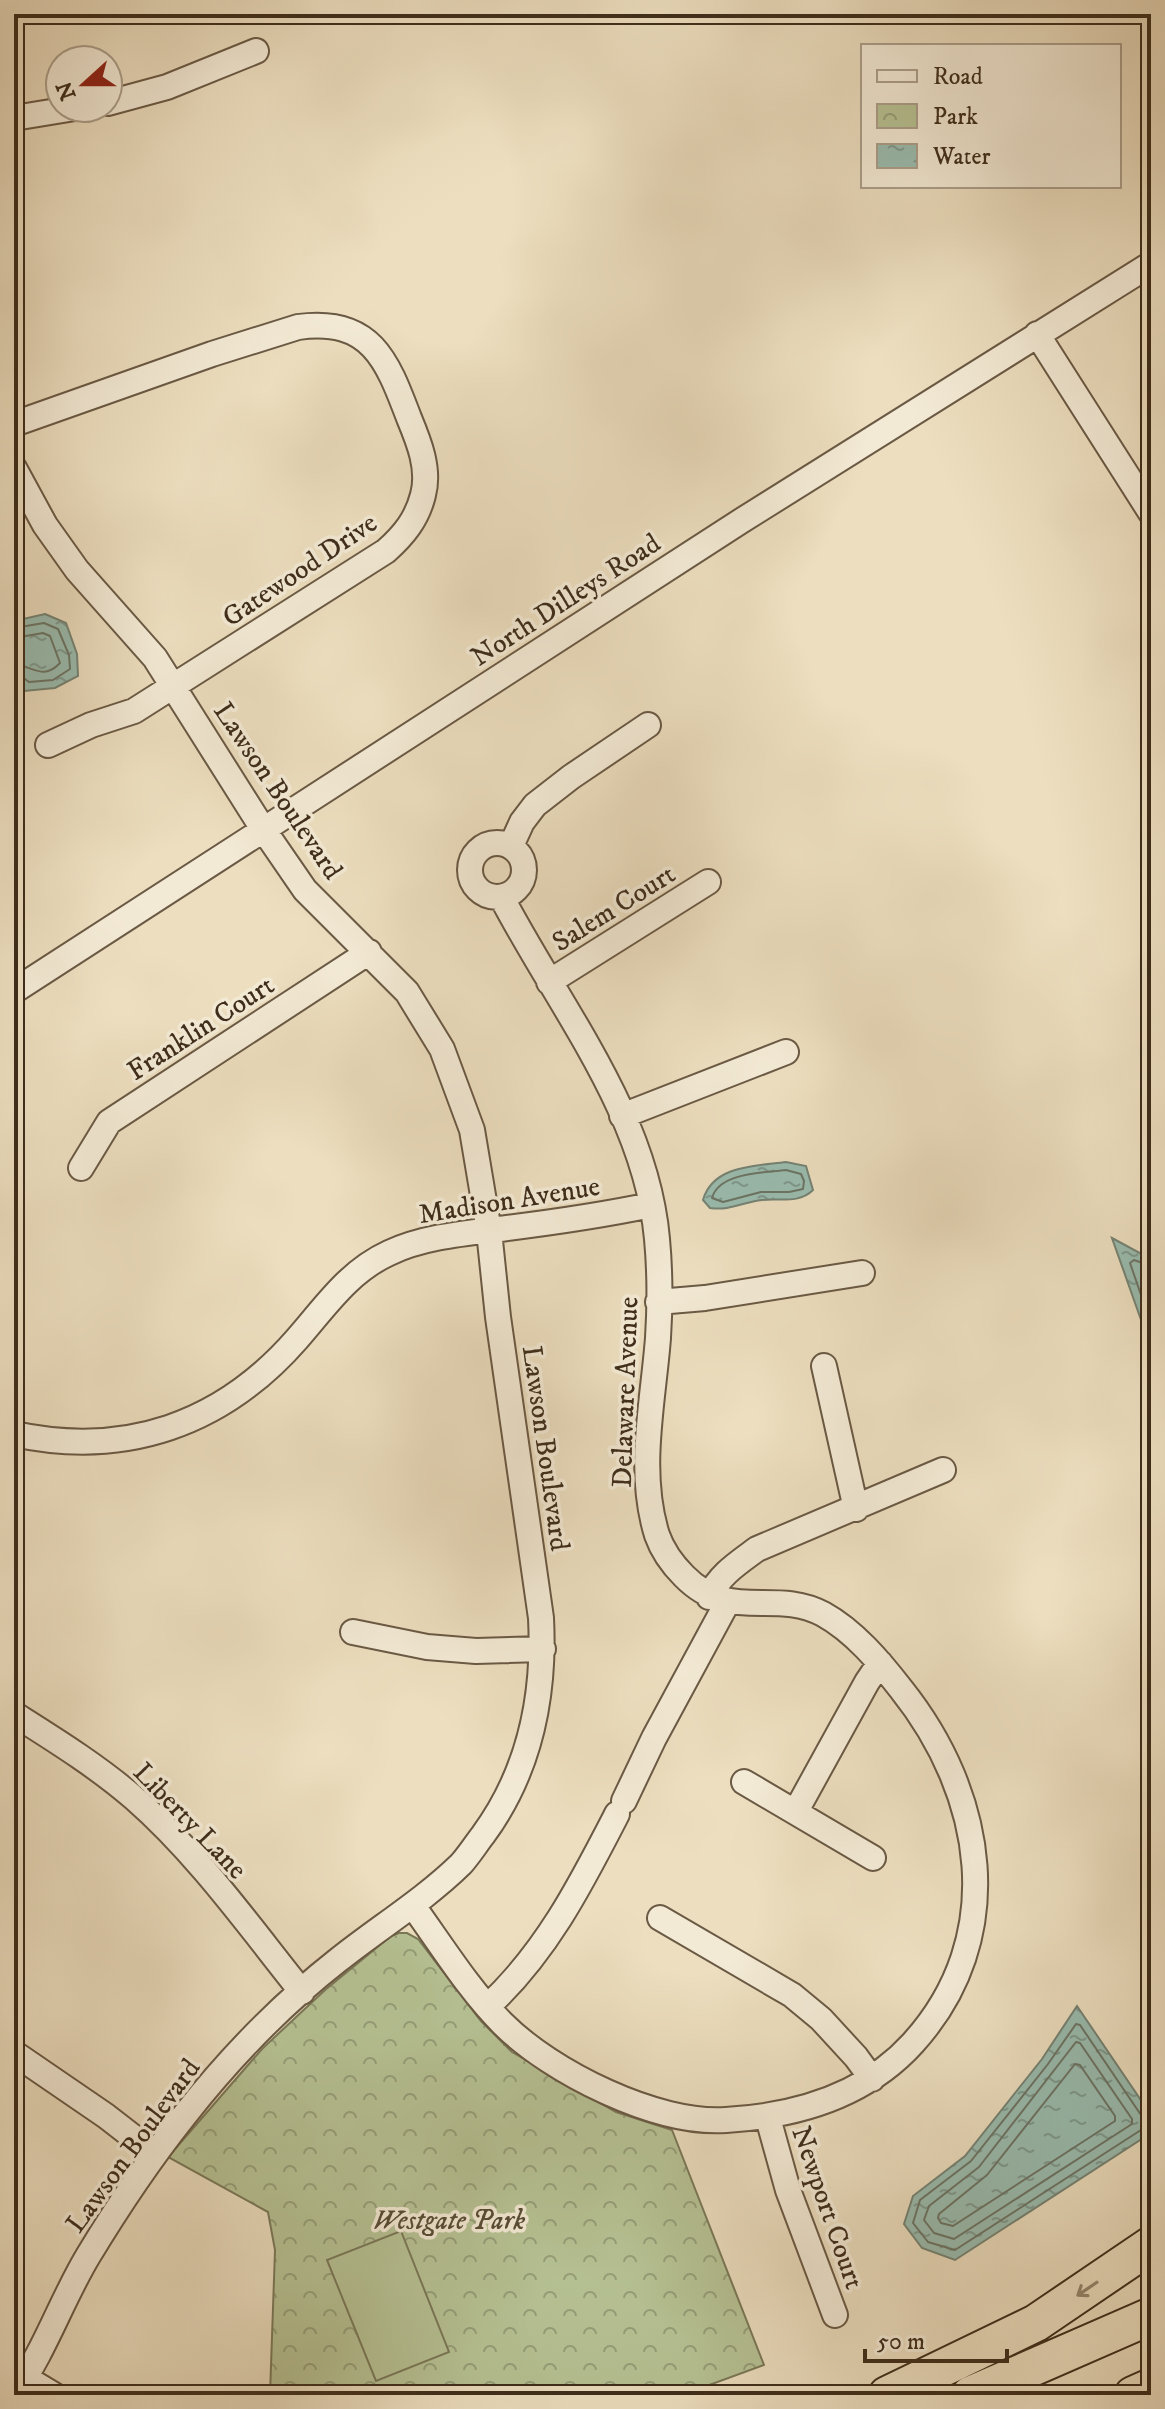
<svg xmlns="http://www.w3.org/2000/svg" width="1165" height="2409" font-family="'IM FELL DW Pica',serif">
<style>
.park{fill:url(#park-crowns);stroke:#7a7858;stroke-width:2}
.pitch{fill:#b6c294;stroke:#7a7858;stroke-width:2}
.water{fill:url(#water-ripples);stroke:#758374;stroke-width:2}
.lines{fill:none;stroke-linecap:round;stroke-linejoin:round}
.shore{stroke:#6c7465;stroke-width:2}
.minor-casing{stroke:#6a5944;stroke-width:28}
.highway-casing{stroke:#3e2d1b;stroke-width:40}
.minor{stroke:#f3ead5;stroke-width:24}
.highway{stroke:#ecdebf;stroke-width:36}
.oneway{stroke:#95866d}
.labels{text-anchor:middle;stroke-width:7;stroke-linejoin:round;paint-order:stroke}
.street-label{font-size:28px;fill:#3e2d1b;stroke:#f3ead5}
.park-label{font-size:28px;font-style:italic;fill:#564b33;stroke:#f3ead5}
</style>
<defs>
<pattern id="park-crowns" width="20" height="18" patternUnits="userSpaceOnUse" patternTransform="scale(2)"><rect width="20" height="18" fill="#b6c294"/><path d="M2 6a3 3 0 1 1 6 0M12 15a3 3 0 1 1 6 0" fill="none" stroke="#959e78"/></pattern>
<pattern id="water-ripples" width="26" height="14" patternUnits="userSpaceOnUse" patternTransform="scale(2)"><rect width="26" height="14" fill="#99bcaf"/><path d="M2 4q2-2 4 0t4 0M15 11q2-2 4 0t4 0" fill="none" stroke="#7e998e"/></pattern>
</defs>
<rect width="100%" height="100%" fill="#ecdebf"/>
<filter id="stains"><feTurbulence type="fractalNoise" baseFrequency=".0025" numOctaves="4"/><feColorMatrix values="0 0 0 0 .2 0 0 0 0 .09 0 0 0 0 .02 0 0 0 .5 -.17"/></filter>
<radialGradient id="worn" r=".72"><stop offset=".6" stop-color="#630" stop-opacity="0"/><stop offset="1" stop-color="#630" stop-opacity=".3"/></radialGradient>
<path class="park" d="M399 1933H407L418 1939 481 2021 512 2052 616 2112 672 2130 764 2365 682 2395H270L275 2250 268 2212 168 2157 262 2049 325 1990 391 1936Z"/>
<path class="pitch" d="M401 2231 449 2352 376 2381 327 2260Z"/>
<path class="water" d="M45 614 66 623 77 654 78 676 55 688 24 691 14 678V621Z
M786 1162 806 1166 813 1190C799 1204 780 1198 762 1200 743 1202 730 1211 710 1208L703 1200C713 1165 756 1166 786 1162Z
M1112 1238 1151 1259V1348Z
M1077 2006 1151 2115V2133L955 2260 922 2248 904 2224 913 2196 965 2156 1042 2059Z"/>
<g class="lines">
<path class="shore" d="M14 628 44 623 58 629 69 655 70 669 53 680 29 682 21 676 14 675
M14 638 43 633 50 636 60 663C43 681 33 666 14 664
M786 1170 801 1174 804 1181 803 1189 789 1192H761L723 1202 712 1198C719 1172 765 1173 786 1170Z
M1151 1266 1134 1260 1130 1263 1151 1324
M1076 2042 1080 2043 1132 2119V2124L954 2239 934 2233 924 2220 929 2206 979 2167Z
M1075 2064 1080 2065 1115 2116V2121L953 2226 941 2223 938 2218 939 2214 987 2175Z
M1151 2119 1141 2115 1080 2025 1076 2024 1048 2064 971 2161 920 2200 913 2223 928 2242 955 2250 1144 2128 1151 2127"/>
<g class="minor-casing">
<path id="minor" d="M108 103 167 87 256 51
M14 118 75 108
M1037 334 1151 513
M14 424 212 354 298 327C371 317 387 360 409 418 419 442 430 469 423 495 417 519 404 535 386 551L134 711 91 725 48 745
M14 468 45 525 77 570 155 658 263 829 305 890 407 992 442 1049 472 1130 489 1231 498 1317 541 1618C545 1696 530 1771 483 1835 476 1844 469 1855 461 1864 423 1901 378 1928 337 1961 281 2005 228 2060 184 2116 149 2160 117 2208 88 2256 61 2301 45 2351 14 2394
M470 870a27 27 0 1 1 54 0a27 27 0 1 1-54 0Z
M511 846 522 822 535 805 571 777 648 725
M549 982 708 882
M14 991 741 521 1151 264
M622 1116 786 1052
M81 1168 109 1122 369 952
M658 1302 705 1298 862 1273
M824 1366 856 1509
M14 1434C125 1458 222 1425 297 1339 326 1306 348 1272 389 1253 425 1236 468 1233 507 1228 555 1222 603 1215 651 1205
M709 1597C719 1575 738 1563 757 1549L943 1470
M353 1632 427 1647 476 1651 543 1649
M14 1714C55 1740 97 1766 134 1798 198 1854 249 1926 302 1992
M744 1782 873 1858
M624 1801 654 1738 727 1603
M796 1811 867 1682 880 1663
M413 1906C442 1946 469 1990 503 2024 551 2072 657 2125 726 2120 795 2116 865 2096 913 2043 1009 1937 985 1794 901 1689 880 1662 854 1631 823 1614 774 1588 730 1623 684 1576 672 1564 663 1552 657 1535 637 1471 653 1403 658 1338 660 1306 660 1271 657 1239 646 1113 559 1007 502 898
M660 1918 792 1995 821 2019 856 2057 872 2079
M487 2007C546 1953 581 1884 617 1814
M14 2053 106 2116 155 2154
M768 2118 788 2190 835 2315
M14 2371 54 2395"/>
</g>
<g class="highway-casing">
<path id="highway" d="M887 2395 1036 2323 1151 2245
M970 2395 1151 2316
M1133 2395 1151 2387"/>
</g>
<use href="#minor" class="minor"/>
<use href="#highway" class="highway"/>
</g>
<defs><path id="oneway-shaft" d="M-6 0H5M1.5-3L5.5 0L1.5 3" fill="none" stroke-width="1.6" stroke-linecap="round" stroke-linejoin="round" transform="scale(2)"/></defs>
<use class="oneway" href="#oneway-shaft" transform="translate(1087 2289) rotate(146)"/>
<g class="labels">
<g class="street-label">
<text transform="translate(299 569) rotate(-34)" y="10">Gatewood Drive</text>
<text transform="translate(565 599) rotate(-33)" y="10">North Dilleys Road</text>
<text transform="translate(279 790) rotate(56)" y="10">Lawson Boulevard</text>
<text transform="translate(613 907) rotate(-32)" y="10">Salem Court</text>
<text transform="translate(200 1027) rotate(-33)" y="10">Franklin Court</text>
<text transform="translate(509 1199) rotate(-9)" y="10">Madison Avenue</text>
<text transform="translate(624 1392) rotate(-88)" y="10">Delaware Avenue</text>
<text transform="translate(547 1448) rotate(82)" y="10">Lawson Boulevard</text>
<text transform="translate(191 1820) rotate(46)" y="10">Liberty Lane</text>
<text transform="translate(132 2145) rotate(-54)" y="10">Lawson Boulevard</text>
<text transform="translate(829 2207) rotate(71)" y="10">Newport Court</text>
</g>
<g class="park-label">
<text x="449" y="2229">Westgate Park</text>
</g>
</g>
<rect width="1165" height="2409" fill="none" stroke="#ecdebf" stroke-width="48"/>
<rect x="16" y="16" width="1133" height="2377" fill="none" stroke="#3e2d1b" stroke-width="4"/>
<rect x="24" y="24" width="1117" height="2361" fill="none" stroke="#3e2d1b" stroke-width="2"/>
<rect x="861" y="44" width="260" height="144" fill="#f3ead5" stroke="#ab9e8b" stroke-width="2"/>
<rect x="877" y="70" width="40" height="12" fill="#f3ead5" stroke="#ab9e8b" stroke-width="2"/>
<text x="933" y="84" font-size="24" fill="#3e2d1b">Road</text>
<rect x="877" y="104" width="40" height="24" fill="url(#park-crowns)" stroke="#ab9e8b" stroke-width="2"/>
<text x="933" y="124" font-size="24" fill="#3e2d1b">Park</text>
<rect x="877" y="144" width="40" height="24" fill="url(#water-ripples)" stroke="#ab9e8b" stroke-width="2"/>
<text x="933" y="164" font-size="24" fill="#3e2d1b">Water</text>
<g transform="translate(84 84) rotate(249)"><circle r="38" fill="#f3ead5" stroke="#ab9e8b" stroke-width="2"/>
<path d="M0-6L14 30L0 20L-14 30Z" fill="#8f2418"/>
<text y="-12" font-size="22" font-weight="bold" text-anchor="middle" fill="#3e2d1b">N</text>
</g>
<path d="M865 2349v12h142v-12" fill="none" stroke="#3e2d1b" stroke-width="4"/>
<text x="877" y="2349" font-size="24" fill="#3e2d1b" stroke="#f3ead5" stroke-width="6" paint-order="stroke">50 m</text>
<rect width="100%" height="100%" filter="url(#stains)"/>
<rect width="100%" height="100%" fill="url(#worn)"/>
</svg>
